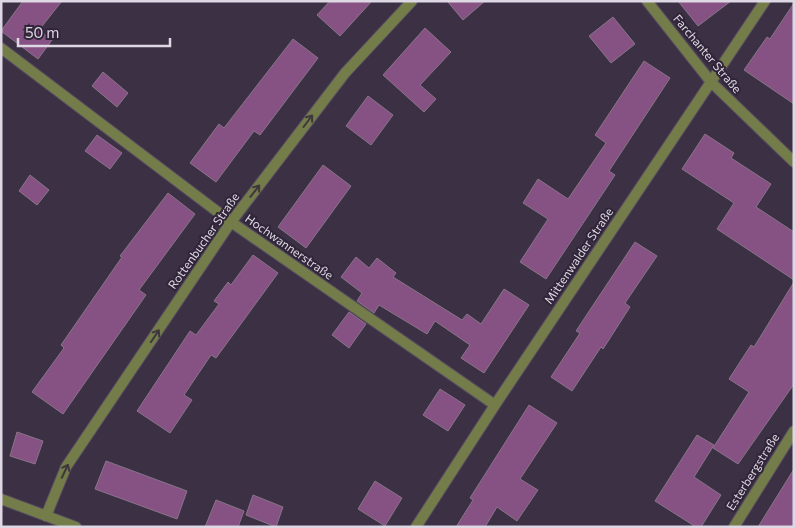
<svg xmlns="http://www.w3.org/2000/svg" width="795" height="528" font-family="Commissioner,sans-serif">
<style>
.building{fill:#865183;stroke:#897588}
.lines{fill:none;stroke-linecap:round;stroke-linejoin:round}
.minor-casing{stroke:#584e61;stroke-width:12}
.tertiary-casing{stroke:#584e61;stroke-width:12}
.minor{stroke:#747c4a;stroke-width:10}
.tertiary{stroke:#747c4a;stroke-width:10}
.oneway{stroke:#3e373c}
.labels{text-anchor:middle;stroke-width:4;stroke-linejoin:round;paint-order:stroke}
.street-label{font-size:12px;fill:#ded8e4;stroke:#312639}
</style>
<rect width="100%" height="100%" fill="#3b3044"/>
<path class="building" d="M23 1H62L39 30 52 40 38 59 1 31Z
M330 1H372L340 36 317 15Z
M447 1H485L463 20Z
M678 1H731L698 26Z
M794 3V104L744 70 767 37 770 39Z
M613 17 635 44 611 63 589 36Z
M425 28 451 52 420 85 436 99 424 112 383 75Z
M293 39 318 58 260 135 254 131 216 182 190 163 219 124 224 128Z
M644 61 670 78 609 171 615 175 546 279 520 262 548 219 523 203 538 179 568 199 606 143 595 135Z
M103 72 128 93 117 107 92 86Z
M368 96 393 115 371 145 346 126Z
M705 134 734 153 731 158 771 184 756 207 794 232V280L717 229 734 203 682 169Z
M97 135 122 153 110 169 85 151Z
M323 165 351 186 306 248 278 227Z
M30 175 49 190 37 205 19 191Z
M168 193 195 214 139 290 146 295 63 414 32 392 64 348 61 345 122 257 120 256Z
M635 242 657 256 625 303 630 307 603 349 601 347 572 391 551 377 580 333 576 331Z
M253 255 278 273 216 358 211 355 184 395 192 400 170 433 137 411 190 331 196 335 219 304 214 301 228 282 231 285Z
M356 257 369 268 377 258 396 273 393 277 462 320 467 314 481 324 504 289 529 305 484 373 461 358 470 345 435 321 427 334 379 305 374 313 357 301 362 293 341 277Z
M794 282V384L738 464 713 448 749 392 729 379 751 345 754 347Z
M349 312 366 324 349 348 332 335Z
M440 389 465 405 448 431 423 415Z
M529 405 557 423 520 479 538 490 517 521 497 507 485 527H456L473 500 470 498Z
M17 432 43 441 35 464 10 456Z
M697 435 714 445 694 477 721 495 701 527H696L655 501Z
M106 461 187 491 177 519 95 489Z
M794 469V527H758Z
M375 481 402 498 385 526 358 509Z
M253 495 283 507 276 527 246 515Z
M216 500 244 511 238 527H205Z"/>
<g class="lines">
<g class="minor-casing">
<path id="minor" d="M647 1 711 82 794 162
M1 48 231 222 495 405
M46 516 66 467 231 222 345 73 412 1
M416 527 495 405 765 1
M734 527 794 431"/>
</g>
<g class="tertiary-casing">
<path id="tertiary" d="M1 499 76 527"/>
</g>
<use href="#minor" class="minor"/>
<use href="#tertiary" class="tertiary"/>
</g>
<defs><path id="oneway-shaft" d="M-6 0H5M1.5-3L5.5 0L1.5 3" fill="none" stroke-width="1.6" stroke-linecap="round" stroke-linejoin="round" transform="scale(1.25)"/></defs>
<g class="oneway">
<use href="#oneway-shaft" transform="translate(308 121) rotate(-53)"/>
<use href="#oneway-shaft" transform="translate(255 191) rotate(-52)"/>
<use href="#oneway-shaft" transform="translate(155 336) rotate(-56)"/>
<use href="#oneway-shaft" transform="translate(65 471) rotate(-65)"/>
</g>
<g class="labels">
<g class="street-label">
<text transform="translate(707 54) rotate(50)" y="4">Farchanter Straße</text>
<text transform="translate(204 241) rotate(-55)" y="4">Rottenbucher Straße</text>
<text transform="translate(289 247) rotate(35)" y="4">Hochwannerstraße</text>
<text transform="translate(579 256) rotate(-56)" y="4">Mittenwalder Straße</text>
<text transform="translate(753 472) rotate(-58)" y="4">Esterbergstraße</text>
</g>
</g>
<rect width="795" height="528" fill="none" stroke="#ded8e4" stroke-width="5"/>
<path d="M18 38v8h152v-8" fill="none" stroke="#ded8e4" stroke-width="2.5"/>
<text x="25" y="38" font-size="15" fill="#ded8e4" stroke="#312639" stroke-width="4" paint-order="stroke">50 m</text>
</svg>
